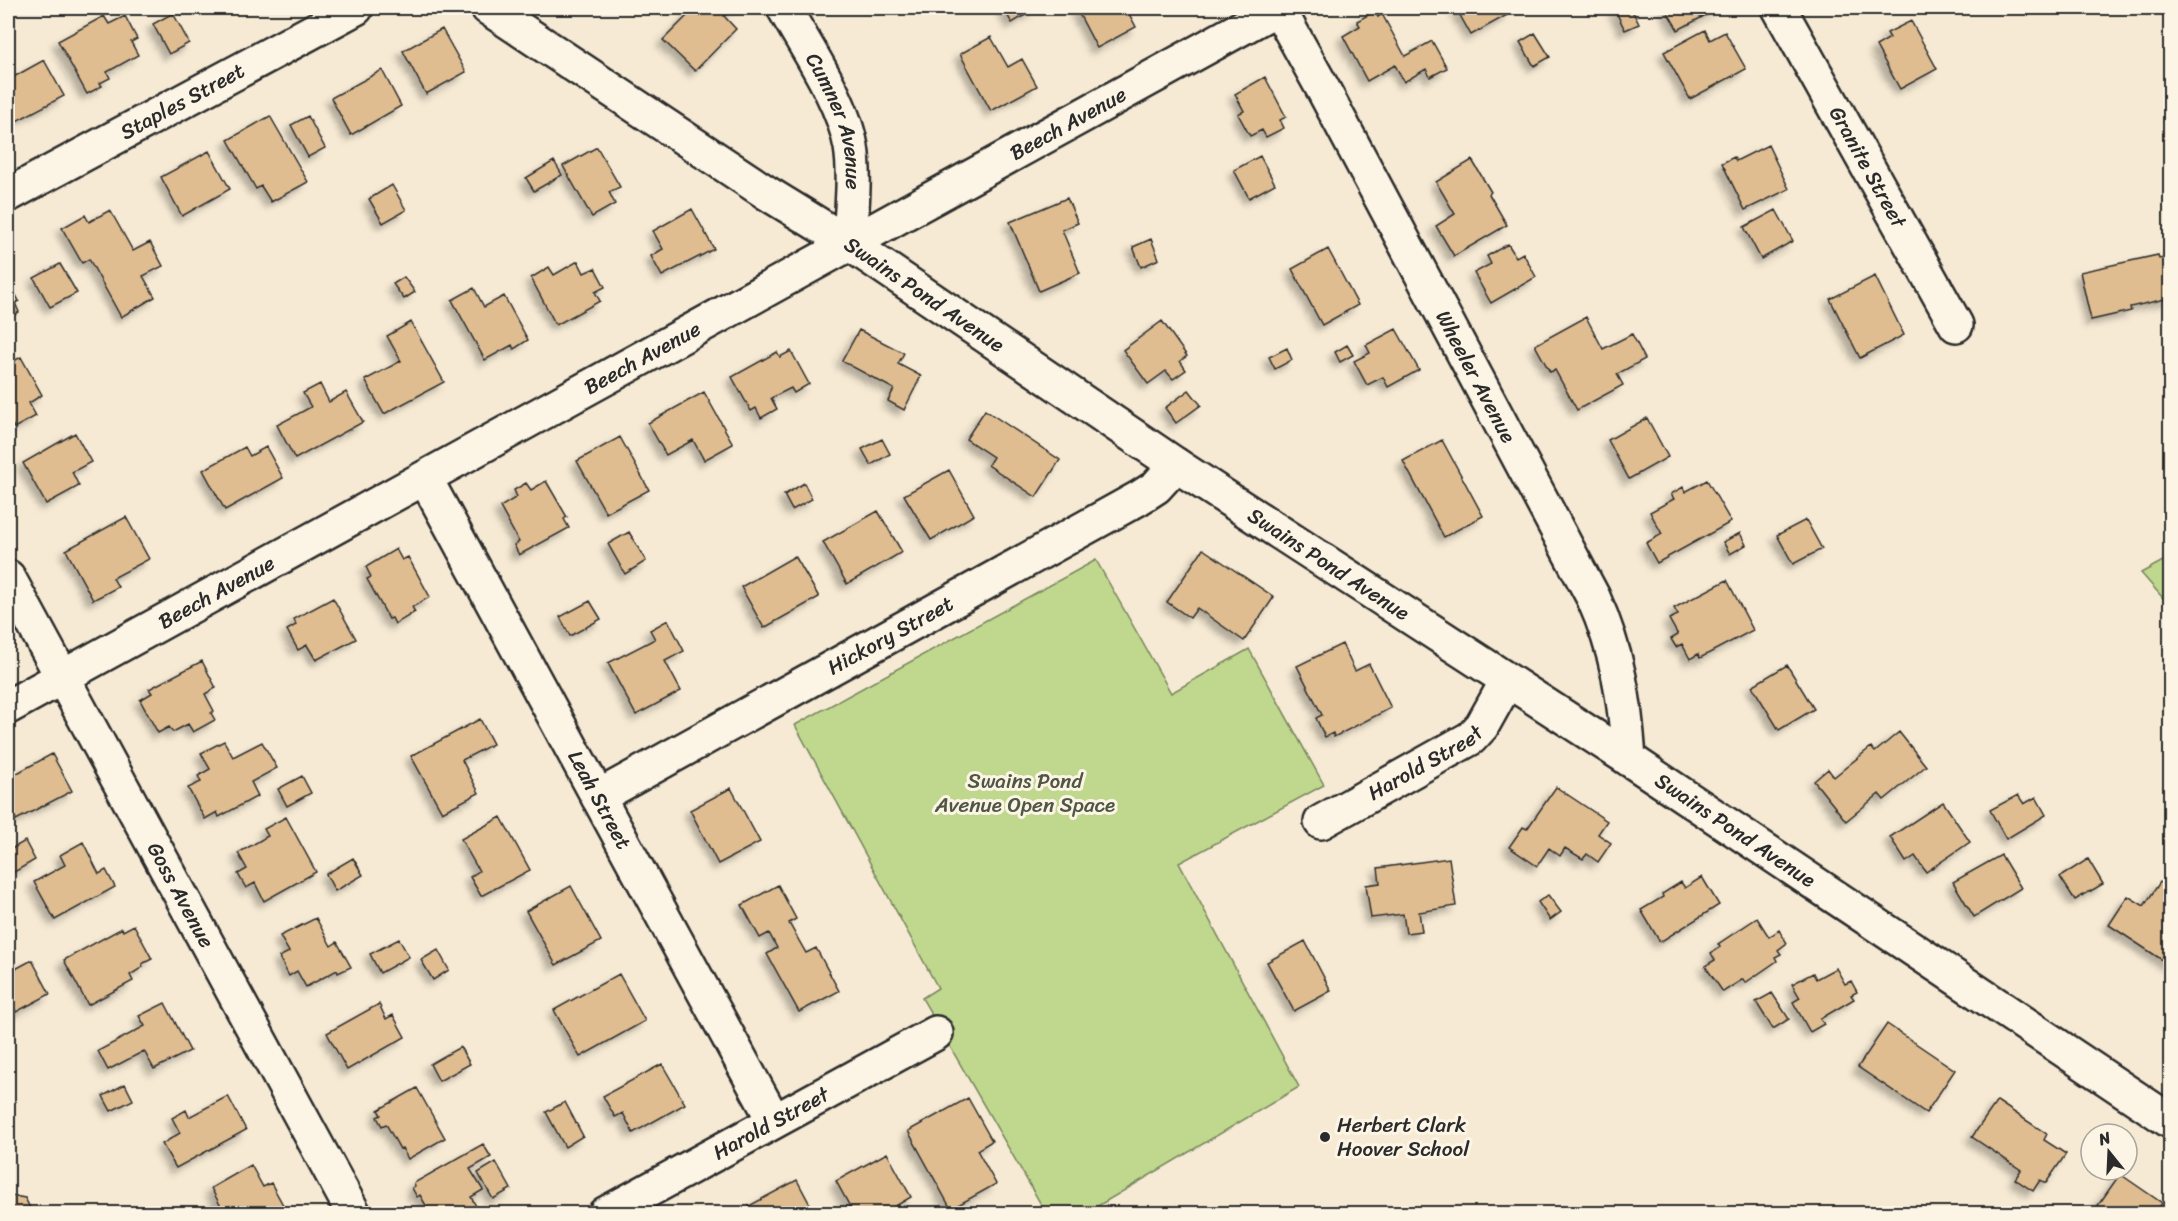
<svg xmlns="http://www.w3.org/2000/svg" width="2178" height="1221" font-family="Sriracha,sans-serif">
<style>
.green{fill:#bfd88e;stroke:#75825c;stroke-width:1.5}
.building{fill:#dfbd91;stroke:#2b2b2b;stroke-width:1.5;filter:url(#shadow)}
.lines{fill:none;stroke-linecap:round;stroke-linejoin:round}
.minor-casing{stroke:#2b2b2b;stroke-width:38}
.tertiary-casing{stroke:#2b2b2b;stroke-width:38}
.minor{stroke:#fcf5e5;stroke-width:33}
.tertiary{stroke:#fcf5e5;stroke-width:33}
.poi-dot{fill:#2b2b2b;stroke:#fcf5e5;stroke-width:2}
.labels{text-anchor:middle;stroke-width:6;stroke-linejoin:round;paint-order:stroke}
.street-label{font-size:21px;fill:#2b2b2b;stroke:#fcf5e5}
.park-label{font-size:21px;fill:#505644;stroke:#fcf5e5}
.poi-label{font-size:21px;fill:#2b2b2b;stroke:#fcf5e5;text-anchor:start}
</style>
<defs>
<filter id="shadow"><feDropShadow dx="-5.5" dy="5.5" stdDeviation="3" flood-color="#0004"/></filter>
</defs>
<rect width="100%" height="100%" fill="#f6ead4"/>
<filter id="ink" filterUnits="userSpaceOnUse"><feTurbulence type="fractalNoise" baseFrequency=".0167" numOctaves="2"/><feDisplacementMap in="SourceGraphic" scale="12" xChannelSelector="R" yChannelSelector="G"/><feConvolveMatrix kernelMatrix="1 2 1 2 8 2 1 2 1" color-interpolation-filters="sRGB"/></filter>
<g filter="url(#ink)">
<path class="green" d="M2170 557V606L2141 573Z
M1096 560 1171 693 1249 649 1324 785 1179 863 1299 1087 1086 1213H1046L922 998 938 988 795 725Z"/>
<path class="building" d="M695 8H733L724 16 736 29 695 71 663 40Z
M1003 8H1033L1034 10 1012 23Z
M1076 8H1126L1136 27 1097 48Z
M1456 8H1505L1509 14 1471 35Z
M1614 8H1631L1639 24 1625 30Z
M1665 8H1719L1678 30Z
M1375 11 1378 17 1382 14 1405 56 1432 41 1447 68 1430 77 1426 69 1404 82 1395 65 1367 81 1343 36 1360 26 1357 21Z
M173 13 189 43 169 54 153 24Z
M104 16 109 24 125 16 137 39 131 42 138 55 107 72 110 78 100 83 102 86 87 94 58 41Z
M1911 21 1937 69 1900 89 1876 46 1890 38 1887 33Z
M442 29 466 72 426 94 403 51Z
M1705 30 1710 40 1725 32 1746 69 1690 99 1664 52Z
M1535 33 1550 57 1534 66 1520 42Z
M991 37 1008 67 1022 59 1037 86 991 111 960 54Z
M44 60 64 96 9 125 8 121V80Z
M382 70 401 106 351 135 331 98Z
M1265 77 1286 117 1280 120 1284 128 1266 137 1262 130 1250 136 1238 114 1244 111 1235 94Z
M270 116 308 182 271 202 261 186 256 189 228 140Z
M308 116 325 148 308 157 291 125Z
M1768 145 1789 189 1745 210 1722 163 1734 157 1736 161Z
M597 147 620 187 609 192 615 204 592 217 563 166Z
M209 151 230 189 182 216 161 177Z
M1260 156 1275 184 1249 198 1234 170Z
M1472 160 1491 192 1489 194 1507 225 1454 256 1436 226 1455 214 1436 182Z
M554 161 562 175 534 191 526 178Z
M392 185 406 210 383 223 369 199Z
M1067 198 1078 223 1062 230 1080 273 1039 291 1010 222Z
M692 209 714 249 662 276 651 256 663 249 653 231Z
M110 210 133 251 150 242 163 266 143 276 155 297 121 317 89 259 82 263 62 228 85 215 89 222Z
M1776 210 1793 241 1761 259 1744 227Z
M1151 239 1159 259 1141 267 1133 247Z
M1508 244 1516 257 1523 253 1536 277 1491 303 1474 273 1491 264 1487 256Z
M1328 249 1358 305 1322 325 1292 269Z
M2158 255 2159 259 2170 257V298L2130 307 2131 311 2091 320 2080 272Z
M578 261 584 273 595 268 605 287 595 292 600 301 556 325 531 278 549 267 554 275Z
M60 264 77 293 50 307 34 278Z
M1875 276 1904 335 1860 358 1830 299Z
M404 277 415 292 404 299 393 284Z
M8 280 19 301 15 303 19 312 8 319Z
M474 288 484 307 504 296 528 340 514 349 512 345 485 360 452 300Z
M1586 317 1603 349 1632 334 1645 359 1617 374 1623 385 1577 410 1555 370 1550 372 1535 345Z
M1162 321 1187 356 1180 361 1186 370 1173 379 1166 371 1148 384 1123 350Z
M411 322 444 382 384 414 365 380 401 361 387 336Z
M1396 329 1419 370 1388 387 1383 377 1367 385 1354 361 1370 353 1366 345Z
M859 330 904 353 898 364 921 376 904 410 888 401 894 389 842 361Z
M1347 345 1353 355 1340 362 1335 352Z
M1287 348 1292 360 1275 369 1269 357Z
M791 351 809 384 794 393 791 388 771 398 777 409 761 418 756 408 751 411 732 377 777 352 780 357Z
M21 357 42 395 29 403 36 416 14 428 8 416V364Z
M320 384 329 402 346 392 363 422 295 459 277 425 311 407 303 393Z
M1189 390 1201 405 1176 423 1165 408Z
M704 392 733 444 704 460 693 440 666 455 648 423Z
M985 410 1060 460 1036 497 988 465 993 457 966 439Z
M1647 418 1668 457 1629 479 1608 440Z
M75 433 91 462 72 472 79 486 46 504 23 463Z
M620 437 649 490 606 513 577 461Z
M882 439 890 454 871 465 862 449Z
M1442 440 1483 516 1444 537 1403 461Z
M245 447 250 456 266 447 283 478 225 510 203 470Z
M949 470 974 515 931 540 904 495Z
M1707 480 1731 522 1657 563 1646 543 1662 534 1650 512 1674 499 1671 494 1683 487 1685 492Z
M546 481 567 517 564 519 569 528 519 555 514 545 519 542 500 507 517 497 514 490 526 483 531 490Z
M804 483 812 499 792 510 784 495Z
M878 511 902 552 847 584 823 542Z
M126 517 149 559 113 578 118 587 93 600 66 550Z
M1806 520 1822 549 1793 564 1777 535Z
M629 532 646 561 625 574 608 544Z
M1740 533 1746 545 1730 554 1723 542Z
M396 549 402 560 408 557 430 597 412 607 415 612 395 624 392 618 389 619 367 579 371 577 366 567Z
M1203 549 1274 597 1244 641 1197 608 1190 618 1167 602Z
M795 556 819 597 764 628 741 587Z
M1727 580 1753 630 1700 658 1698 654 1690 659 1682 644 1676 647 1671 639 1678 635 1669 619 1678 615 1674 608Z
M333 598 356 639 316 660 307 645 298 650 287 630 296 625 294 619Z
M590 601 601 619 570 636 560 617Z
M668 620 684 651 665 661 681 691 636 715 608 663 655 639 650 630Z
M1342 644 1355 671 1369 664 1391 708 1334 737 1333 733 1325 737 1316 718 1322 715 1297 666Z
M202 661 216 688 205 694 214 711 211 713 215 720 193 732 188 724 173 732 169 727 158 733 140 700 152 693 149 689Z
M1787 665 1814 709 1779 730 1752 686Z
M480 719 493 744 462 760 479 793 442 812 411 756Z
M1899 732 1926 766 1884 800 1879 794 1846 821 1814 781 1828 769 1834 777 1871 747 1875 752Z
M224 741 233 757 262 742 277 768 251 782 258 796 219 817 217 812 205 819 188 788 201 782 198 776 210 769 201 753Z
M52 754 72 791 16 820 8 804V778Z
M302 776 311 793 287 806 278 789Z
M1556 787 1607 821 1598 834 1611 843 1598 862 1587 854 1583 859 1565 848 1560 856 1549 848 1537 866 1509 847 1523 827 1527 829Z
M731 788 760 842 718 864 690 810Z
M2018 795 2024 804 2036 797 2046 815 2006 839 1990 810Z
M1943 802 1970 842 1926 872 1915 856 1906 862 1890 837Z
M286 817 316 872 264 901 255 883 246 888 238 874 247 869 238 853 268 836 264 829Z
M501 817 530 870 481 896 470 877 479 871 461 839Z
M25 841 35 860 9 875 8 872V851Z
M83 842 99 874 106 870 115 887 55 920 34 882 65 865 60 855Z
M2001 855 2021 888 1974 917 1953 882Z
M353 858 363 875 335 891 326 874Z
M1449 858 1456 906 1419 912 1422 931 1406 933 1403 914 1371 918 1366 885 1380 883 1378 868Z
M2088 859 2103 884 2075 900 2060 877Z
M1702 877 1719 905 1660 942 1641 910 1663 897 1662 894 1681 882 1685 888Z
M2160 882 2170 889V965L2109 925 2128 896 2144 906Z
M778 885 796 919 789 923 806 953 816 948 839 991 799 1012 767 954 777 948 769 933 760 938 742 905Z
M571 886 601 941 556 965 526 911Z
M1548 895 1561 912 1550 920 1538 902Z
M316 918 331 946 337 942 351 967 338 973 337 970 306 987 297 971 289 976 279 957 289 952 280 936Z
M1757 918 1769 937 1779 930 1787 943 1778 950 1781 954 1775 957 1777 961 1745 983 1743 979 1723 992 1705 966 1715 960 1711 953 1720 947 1718 944Z
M134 925 152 959 142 964 143 967 130 975 133 981 88 1005 64 960 122 928 123 931Z
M399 939 409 957 380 973 370 954Z
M1305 941 1331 991 1294 1011 1267 962Z
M438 950 449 970 433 980 421 960Z
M32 960 50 994 16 1012 8 996V973Z
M1836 968 1845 984 1851 981 1857 992 1851 995 1854 999 1820 1019 1824 1024 1810 1032 1793 1002 1800 998 1792 984 1813 973 1816 979Z
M619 974 645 1021 580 1057 554 1010Z
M1772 993 1789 1019 1773 1029 1756 1002Z
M165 1003 190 1051 154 1069 144 1051 108 1070 98 1051 145 1026 139 1016Z
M379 1004 386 1019 393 1015 405 1037 347 1070 327 1033Z
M1887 1024 1955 1070 1926 1113 1858 1067Z
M460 1047 470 1064 439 1081 430 1064Z
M662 1064 685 1104 633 1133 623 1113 615 1117 603 1096Z
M125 1084 133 1100 111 1111 103 1096Z
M417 1088 445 1138 408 1159 402 1148 400 1149 386 1124 382 1126 377 1117 381 1115 378 1110Z
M228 1096 246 1130 176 1168 162 1144 180 1133 172 1118 186 1110 189 1117Z
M968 1098 992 1141 977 1150 996 1184 951 1209 908 1131Z
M1997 1101 2047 1134 2044 1140 2066 1154 2046 1183 2040 1180 2033 1191 2015 1179 2021 1170 1972 1137Z
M565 1102 583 1136 565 1147 546 1112Z
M483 1144 491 1157 470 1169 483 1190 471 1197 477 1208 469 1214H431L420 1195 417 1197 412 1188 415 1186 414 1183Z
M887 1153 911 1197 882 1214H854L836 1181Z
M496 1162 511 1189 493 1199 478 1173Z
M251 1165 263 1187 271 1183 288 1214H225L211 1188Z
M2120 1174 2162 1203 2155 1214H2092Z
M797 1180 815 1214H753L749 1206Z
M8 1195 25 1198 33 1214H8Z"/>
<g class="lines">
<g class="minor-casing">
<g id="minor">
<path id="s1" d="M784 8C807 49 843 101 851 147 856 178 851 213 850 244"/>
<path id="s2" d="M1779 8 1956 325"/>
<path id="s3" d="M8 195 356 8"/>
<path id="s4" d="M425 478 774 1121"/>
<path id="s5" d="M8 577 354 1214"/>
<path id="s6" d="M8 707 1278 8 1323 89 1593 597C1618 653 1625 699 1629 759"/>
<path id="s7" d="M598 797 1139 498 1156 487 1176 465"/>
<path id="s8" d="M1321 822 1471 738 1482 726 1507 681"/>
<path id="s9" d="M605 1214 936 1033"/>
</g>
</g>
<g class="tertiary-casing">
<g id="tertiary">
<path id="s10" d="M488 8 767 193 850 244 1176 465 1629 759 2170 1121"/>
</g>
</g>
<use href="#minor" class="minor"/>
<use href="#tertiary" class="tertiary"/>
</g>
</g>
<circle class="poi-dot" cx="1325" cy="1137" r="6"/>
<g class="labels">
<g class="street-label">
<text dy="7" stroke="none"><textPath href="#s3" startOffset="198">Staples Street</textPath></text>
<text dy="7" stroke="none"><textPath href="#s1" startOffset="126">Cumner Avenue</textPath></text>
<text dy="7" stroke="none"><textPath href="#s6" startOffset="1210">Beech Avenue</textPath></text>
<text dy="7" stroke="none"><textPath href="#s2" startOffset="182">Granite Street</textPath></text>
<text dy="7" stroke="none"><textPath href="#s10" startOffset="522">Swains Pond Avenue</textPath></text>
<text dy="7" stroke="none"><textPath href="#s6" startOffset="724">Beech Avenue</textPath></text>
<text dy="7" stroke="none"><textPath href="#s6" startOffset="1868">Wheeler Avenue</textPath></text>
<text dy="7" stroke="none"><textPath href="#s10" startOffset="1008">Swains Pond Avenue</textPath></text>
<text dy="7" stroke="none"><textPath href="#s6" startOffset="238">Beech Avenue</textPath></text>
<text dy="7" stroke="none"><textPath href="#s7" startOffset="334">Hickory Street</textPath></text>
<text dy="7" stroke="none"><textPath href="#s8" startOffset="120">Harold Street</textPath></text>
<text dy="7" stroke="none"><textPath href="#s4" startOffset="366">Leah Street</textPath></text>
<text dy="7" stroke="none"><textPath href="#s10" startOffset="1494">Swains Pond Avenue</textPath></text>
<text dy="7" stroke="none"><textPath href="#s5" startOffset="362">Goss Avenue</textPath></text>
<text dy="7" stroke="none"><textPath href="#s9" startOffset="189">Harold Street</textPath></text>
</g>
<g class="park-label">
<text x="1025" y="788">Swains Pond<tspan x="1025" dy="24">Avenue Open Space</tspan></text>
</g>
<g class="poi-label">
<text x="1337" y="1132">Herbert Clark<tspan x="1337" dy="24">Hoover School</tspan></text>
</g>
</g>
<rect width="2178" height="1221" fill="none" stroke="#fcf5e5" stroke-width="30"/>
<rect x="15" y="15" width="2148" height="1191" fill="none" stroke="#2b2b2b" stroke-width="2" filter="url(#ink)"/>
<g transform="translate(2109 1152) rotate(342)"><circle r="28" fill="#fcf5e5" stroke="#a8a49b" stroke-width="1.5"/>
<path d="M0-4.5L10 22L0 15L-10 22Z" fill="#2b2b2b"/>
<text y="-9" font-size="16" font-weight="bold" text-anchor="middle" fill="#2b2b2b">N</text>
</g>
</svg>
